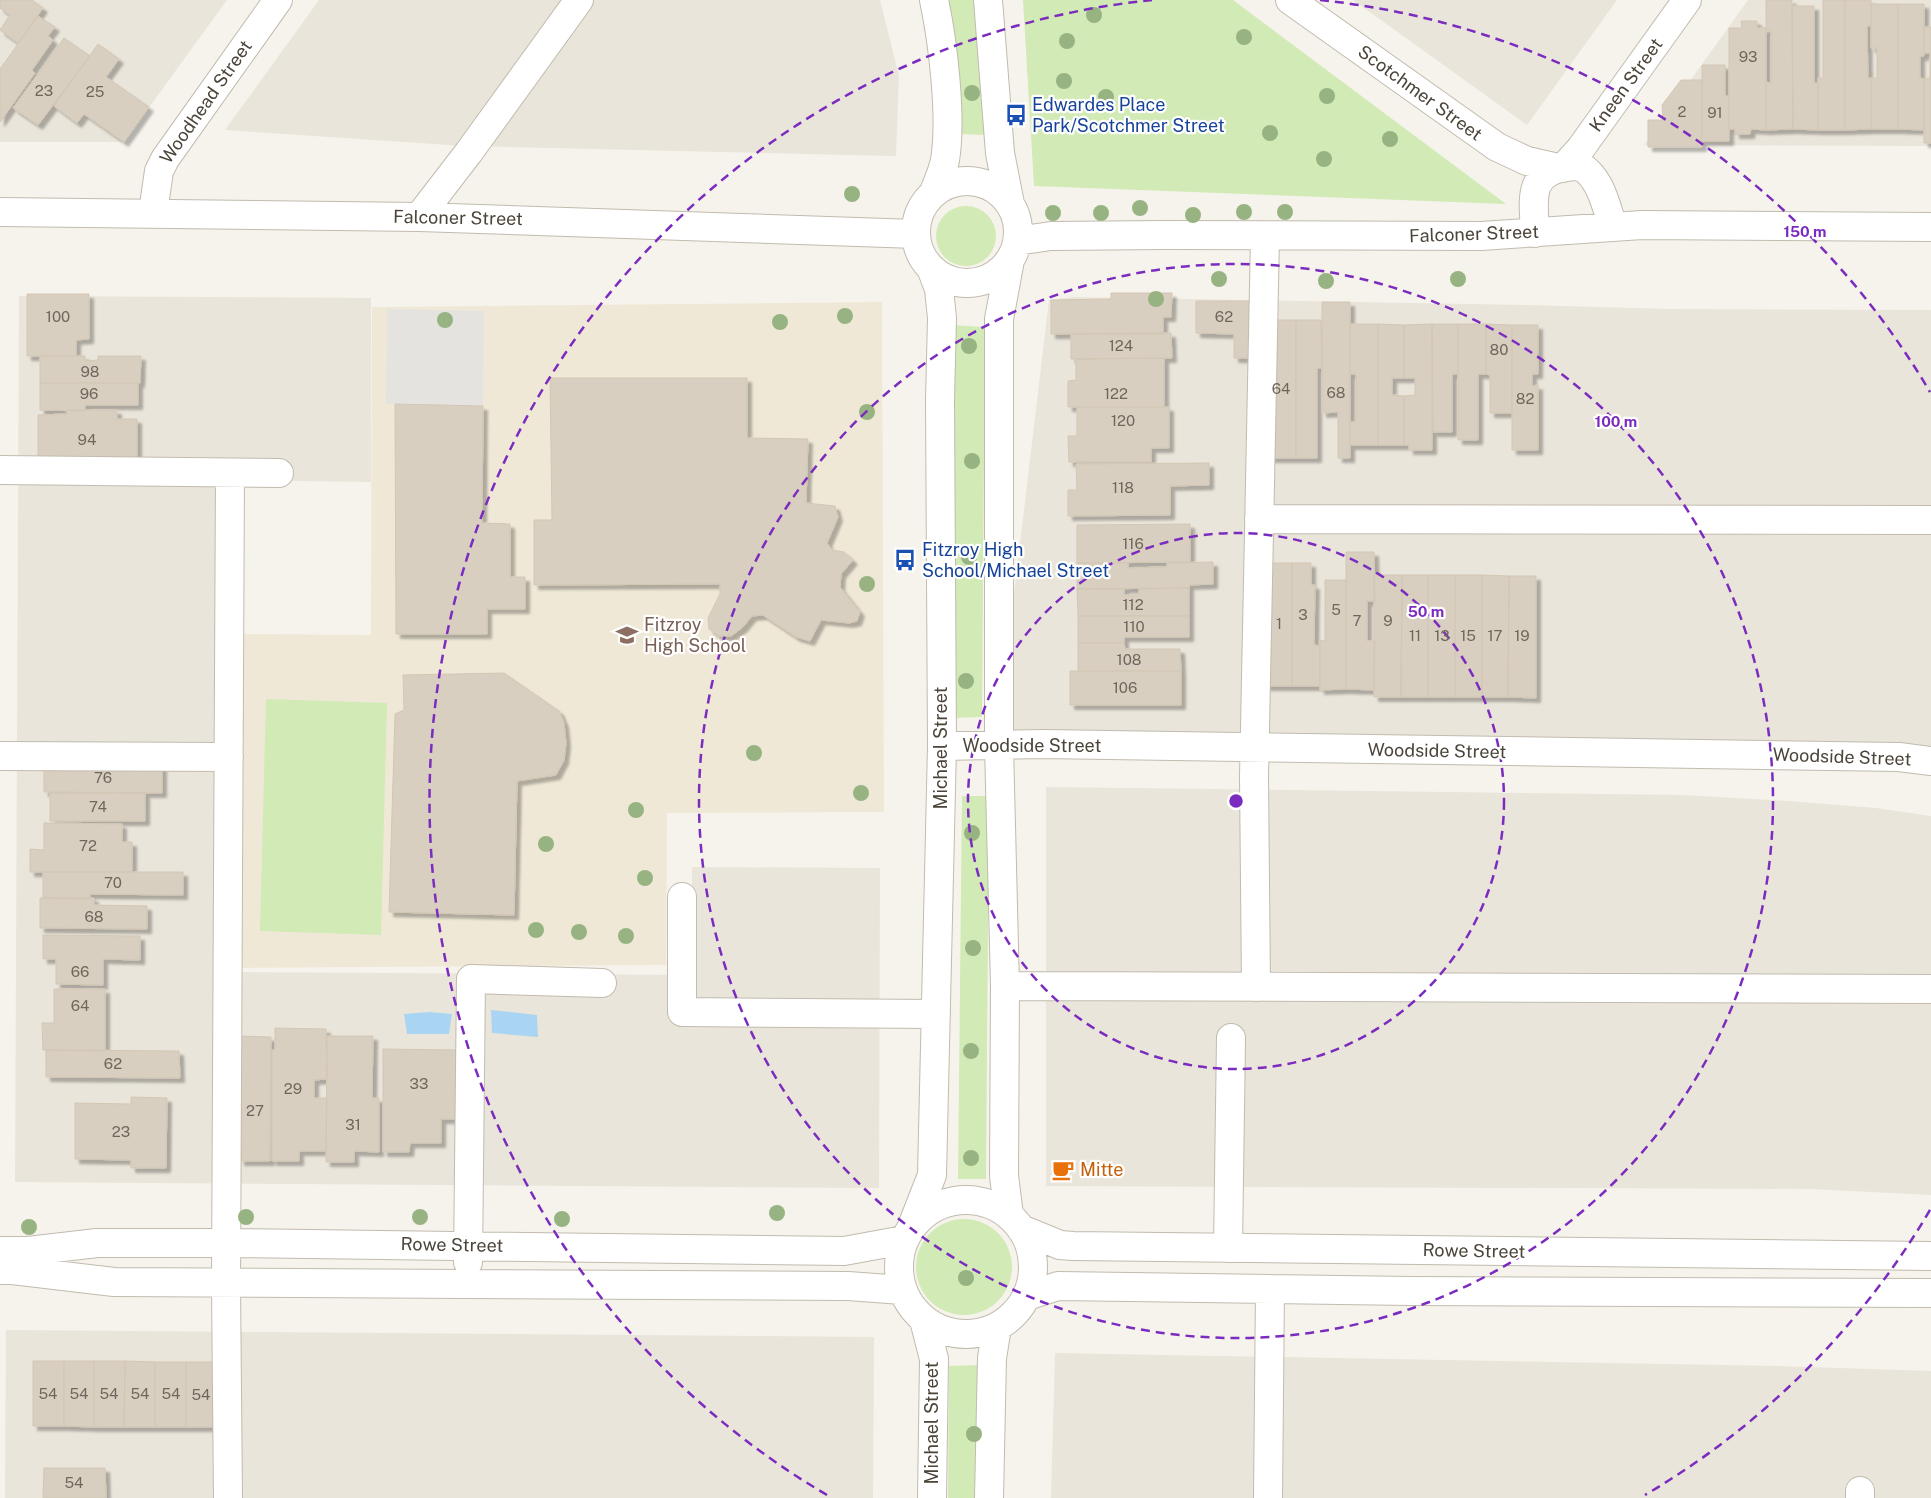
<svg xmlns="http://www.w3.org/2000/svg" width="1931" height="1498" font-family="'Public Sans',sans-serif">
<style>
.residential{fill:#eae5da}
.education{fill:#efe8d6}
.green{fill:#d2eab5}
.parking{fill:#e5e3e0}
.water{fill:#a9d4f2}
.building{fill:#d8cfc1;stroke:#d3c7b4;filter:url(#shadow)}
.lines{fill:none;stroke-linecap:round;stroke-linejoin:round}
.minor-casing{stroke:#c2bbae;stroke-width:30}
.minor{stroke:#fff;stroke-width:28}
.tree{fill:#97b381}
.ring{fill:none;stroke:#7b2cbf;stroke-width:2.5;stroke-dasharray:9 6}
.labels{text-anchor:middle;stroke-width:4.5;stroke-linejoin:round;paint-order:stroke}
.number-label{font-size:15px;fill:#6e675b}
.street-label{font-size:18px;fill:#4b4439;stroke:#fff}
.transit-label{font-size:18px;fill:#164399;stroke:#fff;text-anchor:start}
.education-label{font-size:18px;fill:#785e54;stroke:#fff;text-anchor:start}
.food-label{font-size:18px;fill:#c56008;stroke:#fff;text-anchor:start}
.centre{fill:#7b2cbf;stroke:#fff;stroke-width:2.5}
.ring-label{font-size:15px;text-anchor:middle;font-weight:bold;fill:#7b2cbf;stroke:#fff;stroke-width:4.5;stroke-linejoin:round;paint-order:stroke}
</style>
<defs>
<filter id="shadow"><feDropShadow dx="4.5" dy="4.5" stdDeviation="1" flood-color="#0004"/></filter>
</defs>
<rect width="100%" height="100%" fill="#f6f3ec"/>
<path class="residential" d="M0 0H227L124 142H0Z
M319 0H880L899 76 896 156 464 146 225 130Z
M1353 0H1617L1527 125Z
M1748 0H1931V146L1644 145Z
M19 296 371 298V482L222 480 220 972 692 975V867L880 868 879 1188 15 1182Z
M1075 297 1527 305 1668 309 1931 310V761L999 746 1000 712 1049 300Z
M1046 787 1681 795 1788 801 1876 808 1931 816V1195L1811 1189 1046 1186Z
M6 1330 874 1337 873 1498H5Z
M1055 1353 1778 1366 1931 1371V1498H1051Z"/>
<path class="education" d="M882 302 884 812 667 813 666 965 236 968 241 634 371 635 372 307Z"/>
<path class="green" d="M946 0H978L987 135 956 134Z
M1023 0H1233L1506 204 1034 186Z
M936 236a30 30 0 1 1 60 0a30 30 0 1 1-60 0Z
M950 325 985 327 982 717 952 718Z
M266 699 387 703 381 935 260 931Z
M962 796H989L986 1179H958Z
M916 1267a48 48 0 1 1 96 0a48 48 0 1 1-96 0Z
M980 1365V1498H948L949 1366Z"/>
<path class="parking" d="M387 309 484 311 483 406 386 404Z"/>
<path class="water" d="M491 1010 537 1015 538 1037 492 1033Z
M430 1012 452 1014 449 1034H407L404 1014Z"/>
<path class="building" d="M0 0H32L43 8 18 43 0 30 10 15 0 8Z
M1766 0H1792L1793 129 1766 130V82L1771 83V31H1766Z
M1823 0H1845V130H1818V78H1823Z
M1845 0H1871V26H1867L1868 78H1871V129L1845 130Z
M1871 4H1898V129H1871V78H1877V48H1871Z
M1898 4H1924V56H1920V78L1924 79V130L1898 129Z
M1792 6H1814V83H1818V130L1793 129Z
M38 16 55 27 48 36 53 40 32 70 35 73 0 122V69Z
M1741 21H1757V28H1766V130L1751 129 1750 134H1735V129H1729V28H1742Z
M1924 27H1931V143H1924V79L1930 78V53H1924Z
M64 38 90 56 38 125 13 108Z
M98 44 119 59 106 77 149 107 124 142 84 114 77 123 54 106Z
M1702 65H1725V96H1729V141H1702Z
M1681 80H1702V147H1648V120H1663L1662 105Z
M1111 293H1172L1171 317H1163V334H1051V300L1111 299Z
M27 294H89V339L76 340V356H27Z
M1196 301H1251L1252 358H1234V334L1196 333Z
M1322 302H1350V458H1338V412L1322 413Z
M1266 320H1296V458H1267Z
M1296 320H1321L1322 368H1317V458H1296Z
M1350 324H1378V445H1350V422H1356V374H1350Z
M1378 324 1404 325V378H1392V395L1404 396V445H1378Z
M1432 324H1458V374H1452V432H1433Z
M1432 324V450H1409V445H1404V396L1415 395V378H1404V325Z
M1458 324H1486V374H1478V440H1458Z
M1486 324 1512 325V413H1490V375L1486 374Z
M1512 325H1538V374H1532V386L1538 385V450H1512Z
M1171 333 1172 358 1071 359V334Z
M40 356H85V361L98 360V356H141L140 383H40Z
M1164 358V407H1068V381L1076 380V359Z
M550 378H747V438L808 439 806 503 835 506 838 517 827 543 832 550 844 552 853 560 841 574 840 587 860 612 857 621 849 623 821 620 810 641 796 637 763 615 752 616 743 627 731 636H719L709 629 708 618 720 594V584L534 585V520H552Z
M40 383H138V405H85V411L40 410Z
M395 404 483 406 482 523 510 524V577H525V609H487V634H396Z
M1077 407H1169V448H1151V462H1069L1068 436H1077Z
M67 410H117V419H137V461H38V415L67 414Z
M1209 463V485L1170 486V515L1068 516V490H1077L1076 464Z
M1190 524V562L1077 563V525Z
M1346 552H1374L1375 601H1367V641H1375L1374 690 1346 689Z
M1213 562V584L1189 585V588L1077 589V563H1128V568L1167 567V563Z
M1265 563H1292V686H1265Z
M1292 563H1311V585H1315L1314 645 1320 646V686H1292Z
M1374 575H1402L1401 697H1374Z
M1402 575H1428V697H1401Z
M1428 575H1455V697H1428Z
M1455 575H1482V697H1455Z
M1482 575 1509 576 1508 697H1482Z
M1509 576H1536V698L1508 697Z
M1325 580H1346V689L1320 690V640L1325 641Z
M1189 588V616H1078L1077 589H1124V595H1139V589Z
M1078 616H1189V637H1124V643H1078Z
M1078 643H1124L1125 649H1180L1181 671H1078Z
M1070 671H1181V705H1070Z
M504 673 559 711 564 723 566 743 564 760 556 775 517 781 514 915 389 912 395 714 404 710 403 675Z
M44 764H162V793L44 792Z
M50 793H145V821H50Z
M44 823 122 824V842H132V872H30V849L44 850Z
M43 872H183V895L90 894V899L43 898Z
M40 898H94V905L147 906V929L40 928Z
M43 935 140 936V960L103 959V985L56 984V959H43Z
M54 989H105V1051L43 1050 42 1023H54Z
M275 1028 326 1029 327 1079 314 1080V1098H327L326 1151H299V1161H272V1050H275Z
M237 1036 271 1037 270 1161H240Z
M327 1036H373L372 1098H379V1152L354 1151V1162H326Z
M383 1049 456 1050V1119H441V1143H410L409 1152H383Z
M46 1050 179 1051 180 1078 46 1077Z
M131 1097 167 1098 166 1168H131V1160L75 1159V1103L131 1104Z
M33 1361H64V1426H33Z
M64 1361H94V1427L64 1426Z
M94 1361H125L124 1427H94Z
M125 1361 155 1362V1427H124Z
M155 1362H186V1427H155Z
M186 1362H216V1427H186Z
M44 1468H105L106 1498H43Z"/>
<g class="lines">
<g class="minor-casing">
<path id="minor" d="M934 0C943 42 952 118 945 160 943 171 938 181 934 192
M988 0 1000 153 1010 204
M1290 0 1497 147 1527 161 1558 168
M1563 168 1581 148 1687 0
M916 232a51 51 0 1 1 102 0a51 51 0 1 1-102 0Z
M0 212 419 217 916 234
M153 212 159 171 165 159 278 0
M419 217 469 152 579 0
M1535 233C1534 203 1526 172 1566 167 1573 166 1581 165 1587 171 1602 184 1607 209 1613 227
M1017 241 1051 236 1165 235 1481 236 1642 225 1931 227
M0 470 279 473
M1259 519 1931 520
M942 746 1043 744 1899 757 1931 761
M0 756 229 757
M682 897V1012L936 1014
M1005 986 1931 989
M1256 987 1254 777 1265 237
M899 1267a67 67 0 1 1 134 0a67 67 0 1 1-134 0Z
M1009 1215 1004 1176 1005 986 999 746V319L1010 260
M912 1226 932 1175 942 746 940 400 942 318 939 289 931 268
M1021 1229 1060 1245 1073 1246 1931 1256
M1228 1248 1231 1038
M0 1251H28L97 1243H228L844 1251 904 1240
M468 1262 471 979 602 983
M0 1270H12L114 1282 848 1286 902 1290
M1027 1296 1058 1286 1410 1291 1931 1293
M924 1320 934 1359 932 1498
M228 1498 226 1284 230 473
M989 1498 992 1358 997 1327
M1268 1498 1270 1289
M1860 1498V1491"/>
</g>
<use href="#minor" class="minor"/>
</g>
<g class="tree">
<circle cx="1094" cy="15" r="8"/>
<circle cx="1244" cy="37" r="8"/>
<circle cx="1067" cy="41" r="8"/>
<circle cx="1064" cy="81" r="8"/>
<circle cx="972" cy="93" r="8"/>
<circle cx="1327" cy="96" r="8"/>
<circle cx="1106" cy="97" r="8"/>
<circle cx="1270" cy="133" r="8"/>
<circle cx="1390" cy="139" r="8"/>
<circle cx="1324" cy="159" r="8"/>
<circle cx="852" cy="194" r="8"/>
<circle cx="1140" cy="208" r="8"/>
<circle cx="1244" cy="212" r="8"/>
<circle cx="1285" cy="212" r="8"/>
<circle cx="1053" cy="213" r="8"/>
<circle cx="1101" cy="213" r="8"/>
<circle cx="1193" cy="215" r="8"/>
<circle cx="1219" cy="279" r="8"/>
<circle cx="1458" cy="279" r="8"/>
<circle cx="1326" cy="281" r="8"/>
<circle cx="1156" cy="299" r="8"/>
<circle cx="845" cy="316" r="8"/>
<circle cx="445" cy="320" r="8"/>
<circle cx="780" cy="322" r="8"/>
<circle cx="969" cy="346" r="8"/>
<circle cx="867" cy="412" r="8"/>
<circle cx="972" cy="461" r="8"/>
<circle cx="969" cy="557" r="8"/>
<circle cx="867" cy="584" r="8"/>
<circle cx="966" cy="681" r="8"/>
<circle cx="754" cy="753" r="8"/>
<circle cx="861" cy="793" r="8"/>
<circle cx="636" cy="810" r="8"/>
<circle cx="972" cy="833" r="8"/>
<circle cx="546" cy="844" r="8"/>
<circle cx="645" cy="878" r="8"/>
<circle cx="536" cy="930" r="8"/>
<circle cx="579" cy="932" r="8"/>
<circle cx="626" cy="936" r="8"/>
<circle cx="973" cy="948" r="8"/>
<circle cx="971" cy="1051" r="8"/>
<circle cx="971" cy="1158" r="8"/>
<circle cx="777" cy="1213" r="8"/>
<circle cx="246" cy="1217" r="8"/>
<circle cx="420" cy="1217" r="8"/>
<circle cx="562" cy="1219" r="8"/>
<circle cx="29" cy="1227" r="8"/>
<circle cx="966" cy="1278" r="8"/>
<circle cx="974" cy="1434" r="8"/>
</g>
<g class="ring">
<circle cx="1236" cy="801" r="268"/>
<circle cx="1236" cy="801" r="537"/>
<path d="M1930 1210A805 805 0 0 1 1645 1495M827 1495A805 805 0 0 1 1152 0M1320 0A805 805 0 0 1 1930 392"/>
</g>
<defs>
<g id="bus-bare" transform="scale(1.725)"><path d="M-5-6H5V4H4V6H2V4H-2V6H-4V4H-5ZM-3.5-4V0h7V-4ZM-3.5 1.2v1.5H-2V1.2ZM2 1.2v1.5H3.5V1.2Z" fill="#1a4fb4" stroke="#fff" stroke-width="2.5" paint-order="stroke"/></g>
<g id="school-bare" transform="scale(1.725)"><path d="M0-5L7-2L0 1L-7-2ZM-4 1L0 2.5L4 1V4Q0 6-4 4Z" fill="#8d6e63" stroke="#fff" stroke-width="2.5" paint-order="stroke"/></g>
<g id="cafe-bare" transform="scale(1.725)"><path d="M-5.5-4.5H6V0H3Q3 3.5 0 3.5H-2.5Q-5.5 3.5-5.5 0ZM3-3.2v2h1.7v-2ZM-6 4.5H4V6H-6Z" fill="#e8710a" stroke="#fff" stroke-width="2.5" paint-order="stroke"/></g>
</defs>
<g fill-rule="evenodd">
<use href="#bus-bare" x="1016" y="115"/>
<use href="#bus-bare" x="905" y="560"/>
<use href="#school-bare" x="627" y="635"/>
<use href="#cafe-bare" x="1063" y="1170"/>
</g>
<g class="labels">
<g class="number-label">
<text x="1748" y="62">93</text>
<text x="44" y="96">23</text>
<text x="95" y="97">25</text>
<text x="1682" y="117">2</text>
<text x="1715" y="118">91</text>
<text x="58" y="322">100</text>
<text x="1224" y="322">62</text>
<text x="1121" y="351">124</text>
<text x="1499" y="355">80</text>
<text x="90" y="377">98</text>
<text x="1281" y="394">64</text>
<text x="1336" y="398">68</text>
<text x="89" y="399">96</text>
<text x="1116" y="399">122</text>
<text x="1525" y="404">82</text>
<text x="1123" y="426">120</text>
<text x="87" y="445">94</text>
<text x="1123" y="493">118</text>
<text x="1133" y="549">116</text>
<text x="1133" y="610">112</text>
<text x="1336" y="615">5</text>
<text x="1303" y="620">3</text>
<text x="1357" y="626">7</text>
<text x="1388" y="626">9</text>
<text x="1279" y="629">1</text>
<text x="1134" y="632">110</text>
<text x="1415" y="641">11</text>
<text x="1442" y="641">13</text>
<text x="1468" y="641">15</text>
<text x="1495" y="641">17</text>
<text x="1522" y="641">19</text>
<text x="1129" y="665">108</text>
<text x="1125" y="693">106</text>
<text x="103" y="783">76</text>
<text x="98" y="812">74</text>
<text x="88" y="851">72</text>
<text x="113" y="888">70</text>
<text x="94" y="922">68</text>
<text x="80" y="977">66</text>
<text x="80" y="1011">64</text>
<text x="113" y="1069">62</text>
<text x="419" y="1089">33</text>
<text x="293" y="1094">29</text>
<text x="255" y="1116">27</text>
<text x="353" y="1130">31</text>
<text x="121" y="1137">23</text>
<text x="48" y="1399">54</text>
<text x="79" y="1399">54</text>
<text x="109" y="1399">54</text>
<text x="140" y="1399">54</text>
<text x="171" y="1399">54</text>
<text x="201" y="1400">54</text>
<text x="74" y="1488">54</text>
</g>
<g class="street-label">
<text transform="translate(1626 85) rotate(-54)" y="6">Kneen Street</text>
<text transform="translate(1420 93) rotate(36)" y="6">Scotchmer Street</text>
<text transform="translate(206 102) rotate(-55)" y="6">Woodhead Street</text>
<text transform="translate(458 218) rotate(1)" y="6">Falconer Street</text>
<text transform="translate(1474 234) rotate(-2)" y="6">Falconer Street</text>
<text x="1032" y="752">Woodside Street</text>
<text transform="translate(941 748) rotate(-90)" y="6">Michael Street</text>
<text transform="translate(1437 751) rotate(1)" y="6">Woodside Street</text>
<text transform="translate(1842 757) rotate(2)" y="6">Woodside Street</text>
<text transform="translate(452 1245) rotate(1)" y="6">Rowe Street</text>
<text transform="translate(1474 1251) rotate(1)" y="6">Rowe Street</text>
<text transform="translate(932 1423) rotate(-90)" y="6">Michael Street</text>
</g>
<g class="transit-label">
<text x="1032" y="111">Edwardes Place<tspan x="1032" dy="21">Park/Scotchmer Street</tspan></text>
<text x="922" y="556">Fitzroy High<tspan x="922" dy="21">School/Michael Street</tspan></text>
</g>
<g class="education-label">
<text x="644" y="631">Fitzroy<tspan x="644" dy="21">High School</tspan></text>
</g>
<g class="food-label">
<text x="1080" y="1176">Mitte</text>
</g>
</g>
<circle cx="1236" cy="801" r="8" class="centre"/>
<g class="ring-label">
<text x="1805" y="237">150 m</text>
<text x="1616" y="427">100 m</text>
<text x="1426" y="617">50 m</text>
</g>
</svg>
